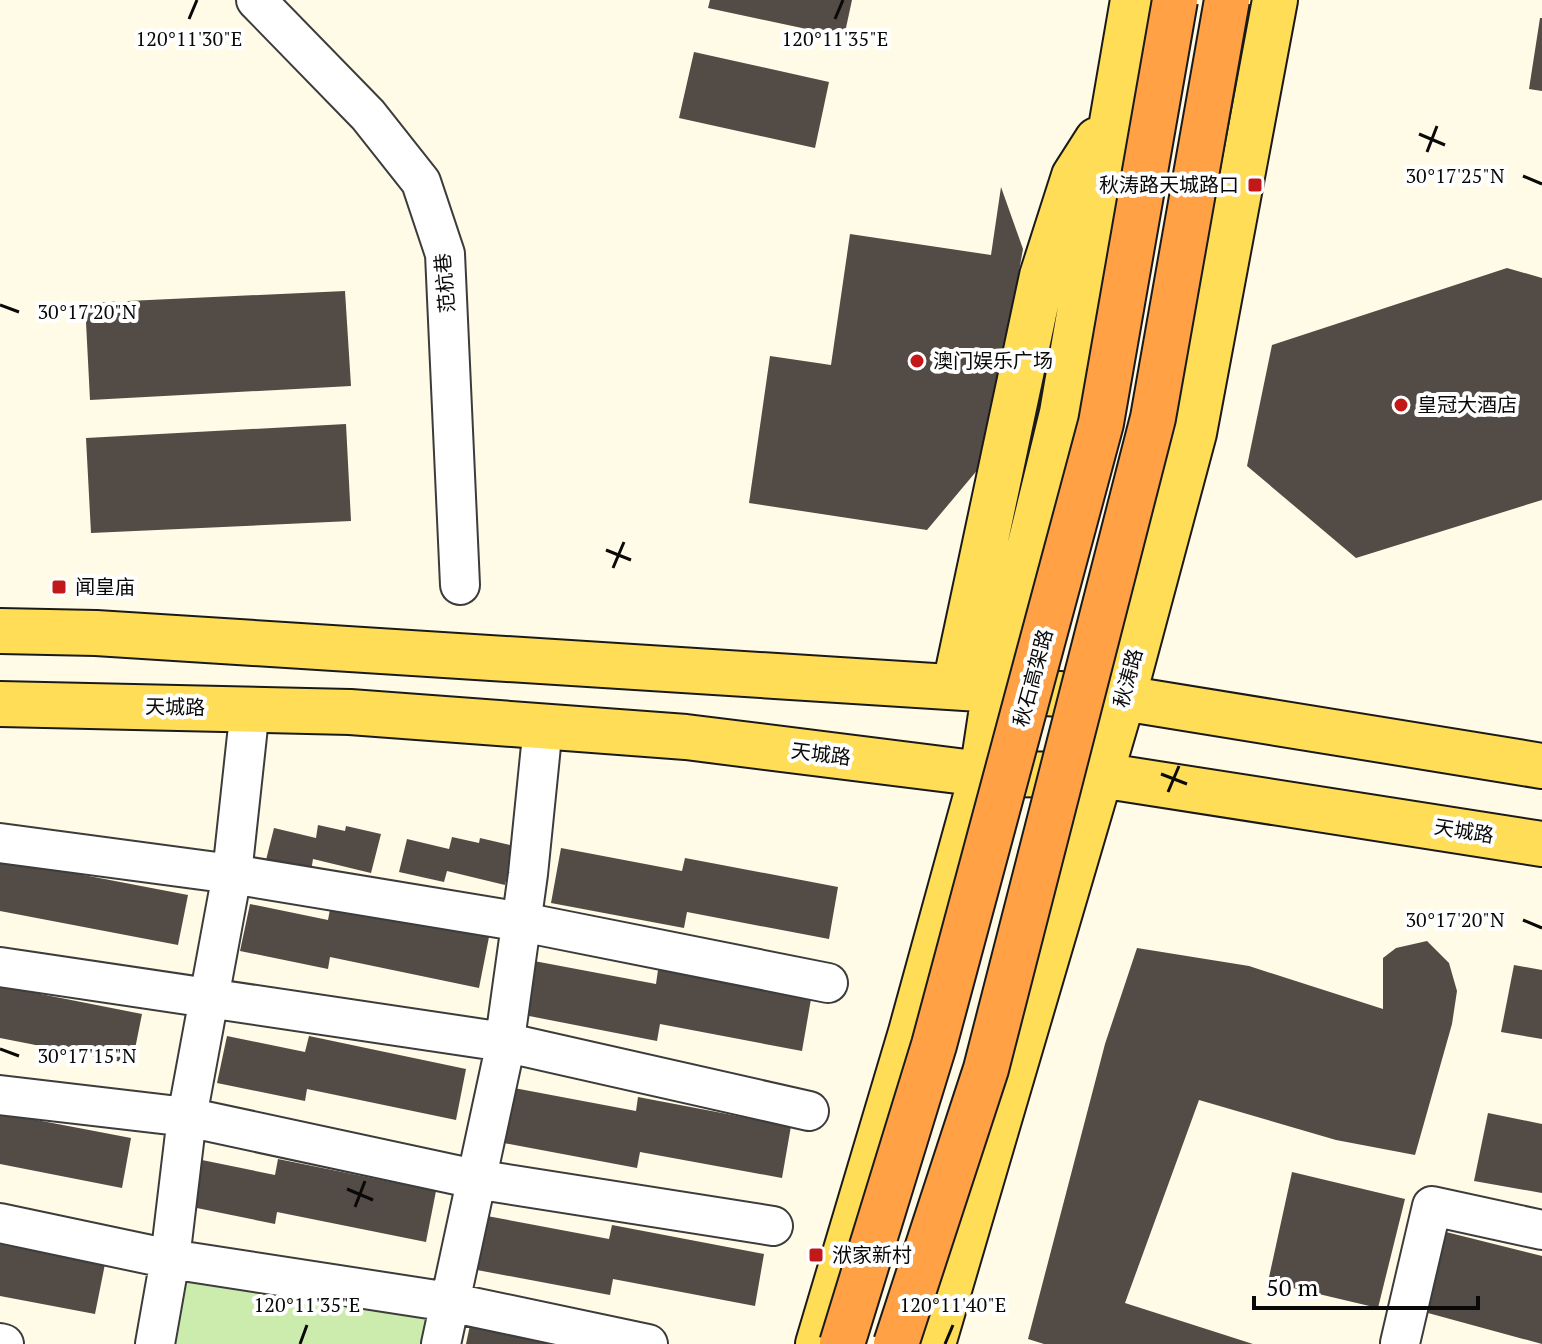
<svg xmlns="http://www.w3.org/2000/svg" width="1542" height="1344" font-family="'PT Serif','Noto Sans SC',serif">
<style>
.green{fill:#cbecad}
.building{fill:#534b45}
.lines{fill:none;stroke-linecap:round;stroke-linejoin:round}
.minor-casing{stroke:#3c3c3c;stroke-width:42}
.major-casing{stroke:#1a1a1a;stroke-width:48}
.minor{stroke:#fff;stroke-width:38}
.major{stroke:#ffdd56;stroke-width:44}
.highway-bridge-casing{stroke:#1a1a1a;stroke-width:48;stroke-linecap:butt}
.highway-bridge{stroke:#ffa144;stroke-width:44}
.ticks{fill:none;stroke:#090909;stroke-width:3}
.poi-dot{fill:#c3181a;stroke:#fff;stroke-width:3}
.labels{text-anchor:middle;stroke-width:8;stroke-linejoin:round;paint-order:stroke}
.poi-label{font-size:20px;fill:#090909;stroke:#fff;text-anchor:start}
.street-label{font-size:20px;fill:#090909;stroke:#fff}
.ticks-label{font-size:20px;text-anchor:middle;fill:#090909;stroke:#fff;stroke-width:8;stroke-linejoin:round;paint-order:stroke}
</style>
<rect width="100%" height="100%" fill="#fffbe6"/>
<path class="green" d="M170 1259 449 1302 441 1344H152Z"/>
<path class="building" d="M710 0H852L844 37 708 8Z
M1540 18H1542V91L1529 89Z
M694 52 829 82 815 148 679 118Z
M1001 187 1023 249 985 461 927 530 749 503 770 356 831 365 850 234 991 255Z
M1507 268 1542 278V500L1356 558 1247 466 1272 345Z
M345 291 351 386 90 400 85 303Z
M346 424 351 521 91 533 86 438Z
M318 825 345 831 346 826 381 834 371 873 313 859 311 871 266 860 274 828 316 838Z
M452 837 479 843 480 838 514 846 505 885 447 871 444 882 399 872 407 839 449 849Z
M561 848 682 871 685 858 838 887 829 939 687 912 684 928 551 903Z
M0 859 188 895 178 945 0 911Z
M250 904 328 920 331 904 489 937 479 988 330 957 328 969 240 951Z
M1427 941 1449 963 1457 991 1452 1024 1415 1155 1336 1140 1199 1100 1125 1303 1253 1344H1044L1028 1339 1105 1044 1137 948 1249 966 1383 1009V958L1396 948Z
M534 961 656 984 658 970 811 999 802 1051 660 1024 657 1041 524 1015Z
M1514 965 1542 970V1039L1501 1032Z
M0 986 142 1014 132 1064 0 1038Z
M227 1036 305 1052 309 1036 466 1069 456 1120 307 1089 305 1101 217 1083Z
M514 1088 636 1111 638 1097 791 1126 782 1178 640 1152 637 1168 504 1143Z
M0 1113 131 1138 122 1188 0 1164Z
M1488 1113 1542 1124V1193L1474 1181Z
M197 1159 275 1175 278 1159 436 1191 426 1242 277 1212 275 1224 187 1206Z
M1292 1172 1405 1199 1378 1308 1268 1282Z
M487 1216 609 1239 612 1225 764 1254 755 1306 613 1279 610 1295 477 1270Z
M1446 1232 1542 1256V1344L1428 1313Z
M0 1244 105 1264 95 1314 0 1296Z
M470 1325 564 1344H466Z"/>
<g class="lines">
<g class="minor-casing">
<path id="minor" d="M256 0 368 115 421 182 445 254 460 585
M0 843 232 874 522 922 828 983
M0 967 504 1042 809 1111
M0 1095 187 1117 475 1179 773 1226
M0 1223 170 1259 449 1302 648 1344
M0 1343 4 1344
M1400 1343 1432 1206 1542 1230
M155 1344 170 1259 187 1117 232 874 250 708
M441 1344 502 1061 528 874 543 726"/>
</g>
<g class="major-casing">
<path id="major" d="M0 631 96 633 1123 698 1542 766
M955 685 1042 276 1074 176 1097 140
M0 704 350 712 686 737 982 774 1100 775 1542 844
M818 1344 911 1032 982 774 995 688 1062 413 1133 0
M933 1344 1123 698 1194 433 1275 0"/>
</g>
<use href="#minor" class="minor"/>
<use href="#major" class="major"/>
<g class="highway-bridge-casing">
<path id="highway-bridge" d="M842 1344 934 1045 1101 423 1175 0
M896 1344 986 1069 1153 418 1227 0"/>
</g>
<use href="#highway-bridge" class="highway-bridge"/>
</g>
<path class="ticks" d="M189 19 197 0M835 19 843 0M1419 134 1445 145M1427 152 1437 126M1523 176 1542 184M0 305 19 312M606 550 631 560M613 568 624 542M1161 774 1187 784M1168 792 1179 766M1523 920 1542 928M0 1049 19 1056M347 1189 373 1200M355 1207 365 1181M300 1344 307 1325M945 1344 953 1325"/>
<g class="poi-dot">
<rect x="1247" y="177" width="16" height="16" rx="4"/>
<circle cx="917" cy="361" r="8"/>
<circle cx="1401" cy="405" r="8"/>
<rect x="51" y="579" width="16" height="16" rx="4"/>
<rect x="808" y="1247" width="16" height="16" rx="4"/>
</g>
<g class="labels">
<g class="poi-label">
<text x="1239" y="192" text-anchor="end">秋涛路天城路口</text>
<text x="933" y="368">澳门娱乐广场</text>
<text x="1417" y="412">皇冠大酒店</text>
<text x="75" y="594">闻皇庙</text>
<text x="832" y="1262">洑家新村</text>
</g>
<g class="street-label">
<text transform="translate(445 283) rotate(-95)" y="7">范杭巷</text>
<text transform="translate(1033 678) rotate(-75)" y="7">秋石高架路</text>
<text transform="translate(1128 678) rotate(-75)" y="7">秋涛路</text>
<text transform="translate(175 707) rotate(1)" y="7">天城路</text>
<text transform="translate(821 754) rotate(7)" y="7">天城路</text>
<text transform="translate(1464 831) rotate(9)" y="7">天城路</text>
</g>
</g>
<g class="ticks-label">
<text x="189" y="46">120°11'30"E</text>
<text x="835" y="46">120°11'35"E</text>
<text x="1455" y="183">30°17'25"N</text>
<text x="87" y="319">30°17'20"N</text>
<text x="1455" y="927">30°17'20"N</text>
<text x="87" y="1063">30°17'15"N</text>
<text x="307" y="1312">120°11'35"E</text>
<text x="953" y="1312">120°11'40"E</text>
</g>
<path d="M1254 1296v12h224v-12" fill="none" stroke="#090909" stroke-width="4"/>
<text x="1266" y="1296" font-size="24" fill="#090909" stroke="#ffffff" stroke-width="6" paint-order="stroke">50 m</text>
</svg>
